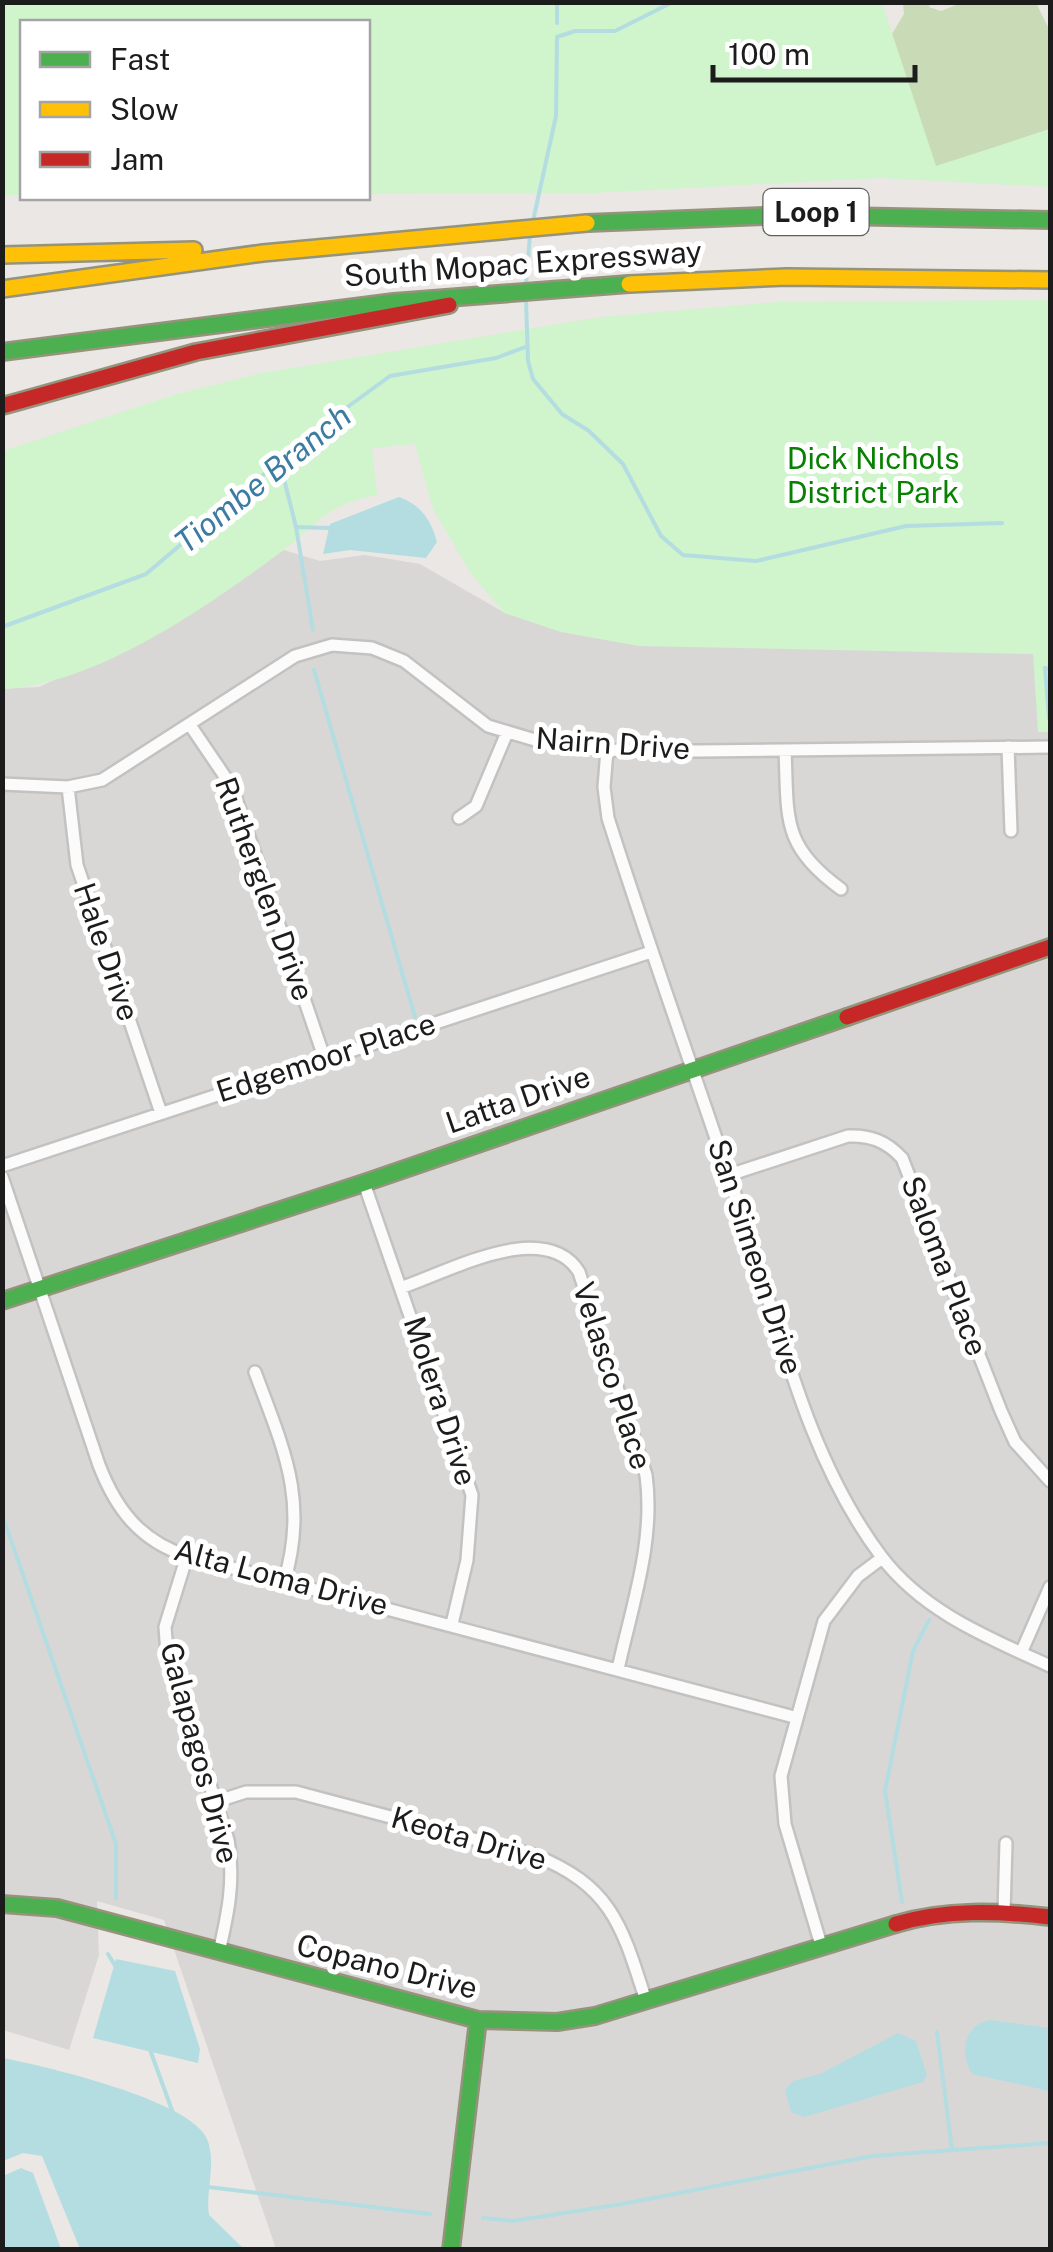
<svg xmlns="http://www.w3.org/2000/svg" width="1053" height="2252" font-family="'Public Sans',sans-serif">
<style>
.residential{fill:#d9d7d6}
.forest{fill:#c8dbb6}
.park{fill:#d0f4cc}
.water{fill:#b3dde1}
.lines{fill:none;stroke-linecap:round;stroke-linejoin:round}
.stream{stroke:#b3dde1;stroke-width:4}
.street-casing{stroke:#c3c2c0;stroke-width:16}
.fast-casing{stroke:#95937c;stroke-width:20}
.slow-casing{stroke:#95937c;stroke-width:20}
.jam-casing{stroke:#95937c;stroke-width:20}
.street{stroke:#fcfbfb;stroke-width:11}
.fast{stroke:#4caf50;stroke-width:15}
.slow{stroke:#ffc107;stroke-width:15}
.jam{stroke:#c62828;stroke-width:15}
.labels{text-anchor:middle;stroke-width:10;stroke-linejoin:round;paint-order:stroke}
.shield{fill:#fff;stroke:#606060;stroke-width:2.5}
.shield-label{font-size:28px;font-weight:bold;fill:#1c1c1c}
.street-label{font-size:30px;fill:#1c1c1c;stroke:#fff}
.park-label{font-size:30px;fill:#088103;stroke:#fff}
.water-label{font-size:32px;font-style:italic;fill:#3c7ca2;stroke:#fff}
</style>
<rect width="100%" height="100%" fill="#eae7e4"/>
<path class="residential" d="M284 550 320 561 365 555 420 564 505 613 1050 654V2249H276L164 1920 97 1901 99 1955 69 2050 3 2030 2 689 39 687 163 630Z"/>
<path class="forest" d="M903 3H930L929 7 941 11 961 3H1036L1050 31V129L936 167 892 34 904 14Z"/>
<path class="park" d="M2 3H882L936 166 1050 129V187L880 178 593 193 368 194V22H22V195H3Z
M1050 300V732H1038L1033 654 639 646 561 632 504 613 470 572 433 509 415 444 372 448 377 495C323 506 321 522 281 552 207 607 96 685 3 689V451L174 395 262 373 601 317 778 302Z"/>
<path class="water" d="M399 497C421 505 431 520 437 542L426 558 350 550 323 554 330 524Z
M116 1959 175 1971 200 2049 198 2063 93 2038Z
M991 2020 1050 2028V2091L972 2074C959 2052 964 2024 991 2020Z
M898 2033 916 2041 927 2075 923 2082 804 2117 791 2112 785 2090 793 2081 820 2074Z
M3 2058C44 2066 191 2100 207 2139 217 2164 205 2190 209 2215L244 2249H80L42 2156 23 2153 3 2161Z
M21 2168 33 2173 61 2249H3V2176Z"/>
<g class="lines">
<path class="stream" d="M557 23V2
M533 221 556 116 557 37 575 31H615L673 2
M526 285 530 235
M526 300 528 361 533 379 562 414 589 431 623 464 661 536 683 555 756 561 906 526 1002 523
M280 463 296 527 313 630
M296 527 329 528
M2 627 146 574 316 430 390 376 496 358 528 346
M1048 669 1045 668 1049 718
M314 670 415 1017
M2 1514 116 1844V1898
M902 1902 885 1791 913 1651 929 1620
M108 1954 117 1969
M937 2032 952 2150
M149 2047 173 2113
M208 2187 430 2214
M483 2218 513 2221 622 2204 872 2156 1050 2143"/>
<g class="street-casing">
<path id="street" d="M190 725 232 787 325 1060
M1008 747 1011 831
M607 750 604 787 608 818C651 953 699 1086 744 1221 781 1334 808 1459 881 1556 923 1612 989 1638 1050 1666
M785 750C788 818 781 846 841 889
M2 784 68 787 102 780 295 656 332 645 372 648 404 661 488 726 535 740 607 750 699 751 1050 747
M68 787 77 865 161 1113
M459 818 476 806 506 735
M2 1166 651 952
M729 1175 848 1136C870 1135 886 1141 902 1158L1001 1411 1015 1442 1050 1481
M2 1177 99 1465C116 1509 140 1541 187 1556L794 1717
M364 1183 472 1495 467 1560 452 1624
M403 1287C450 1271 545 1218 579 1272L646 1475C655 1541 632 1605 618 1669
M255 1372C283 1448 309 1500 284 1582
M187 1556 165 1627 167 1653 228 1840C235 1880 228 1913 219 1952
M1021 1653 1050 1587
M215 1802 246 1792H296L534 1855C612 1886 622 1926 646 2001
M1004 1912 1006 1843
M821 1945 785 1824 781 1776 824 1621 858 1576 882 1558"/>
</g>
<g class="fast-casing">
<path id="fast" d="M587 223 787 215 1050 220
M2 352 394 302 629 284
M2 1301 364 1183 847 1017
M2 1904 57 1908 478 2020 557 2022 595 2016 896 1924
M451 2250 478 2020"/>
</g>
<g class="slow-casing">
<path id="slow" d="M2 255 194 250
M629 284 787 277 1050 280
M2 289 263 253 587 223"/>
</g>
<g class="jam-casing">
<path id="jam" d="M2 406 196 352 449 305
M847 1017 1050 947
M896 1924C946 1909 998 1911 1050 1917"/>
</g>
<use href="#street" class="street"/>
<use href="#fast" class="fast"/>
<use href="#slow" class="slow"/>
<use href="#jam" class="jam"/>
</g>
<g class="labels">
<rect class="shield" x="763.5" y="189" width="105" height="46" rx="8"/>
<g class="shield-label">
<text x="816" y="222">Loop 1</text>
</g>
<g class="street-label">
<text transform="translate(523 264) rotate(-4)" y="10">South Mopac Expressway</text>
<text transform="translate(613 744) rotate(4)" y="10">Nairn Drive</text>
<text transform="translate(264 889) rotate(70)" y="10">Rutherglen Drive</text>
<text transform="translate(106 952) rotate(71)" y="10">Hale Drive</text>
<text transform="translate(326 1058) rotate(-18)" y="10">Edgemoor Place</text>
<text transform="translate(518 1100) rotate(-19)" y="10">Latta Drive</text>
<text transform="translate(755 1257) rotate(72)" y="10">San Simeon Drive</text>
<text transform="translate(944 1266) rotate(69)" y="10">Saloma Place</text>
<text transform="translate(612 1376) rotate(72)" y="10">Velasco Place</text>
<text transform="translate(440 1401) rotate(72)" y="10">Molera Drive</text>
<text transform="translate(281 1578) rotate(15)" y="10">Alta Loma Drive</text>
<text transform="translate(199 1753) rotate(75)" y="10">Galapagos Drive</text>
<text transform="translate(469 1839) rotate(16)" y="10">Keota Drive</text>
<text transform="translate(387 1967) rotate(14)" y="10">Copano Drive</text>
</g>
<g class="park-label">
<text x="873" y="469">Dick Nichols<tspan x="873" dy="34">District Park</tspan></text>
</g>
<g class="water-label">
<text transform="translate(263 479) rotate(-39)" y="11">Tiombe Branch</text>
</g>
</g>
<rect width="1053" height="2252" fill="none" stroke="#1c1c1c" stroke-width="10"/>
<rect x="20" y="20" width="350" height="180" fill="#ffffff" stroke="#a4a4a4" stroke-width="2.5"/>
<rect x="40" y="52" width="50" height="15" fill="#4caf50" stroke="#a4a4a4" stroke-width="2.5"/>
<text x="110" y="70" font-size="30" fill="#1c1c1c">Fast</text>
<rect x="40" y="102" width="50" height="15" fill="#ffc107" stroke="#a4a4a4" stroke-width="2.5"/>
<text x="110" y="120" font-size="30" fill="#1c1c1c">Slow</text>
<rect x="40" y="152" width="50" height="15" fill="#c62828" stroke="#a4a4a4" stroke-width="2.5"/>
<text x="110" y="170" font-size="30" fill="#1c1c1c">Jam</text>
<path d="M713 65v15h202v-15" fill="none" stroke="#1c1c1c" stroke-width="5"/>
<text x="728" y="65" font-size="30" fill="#1c1c1c" stroke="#ffffff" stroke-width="8" paint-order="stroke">100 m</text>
</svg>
